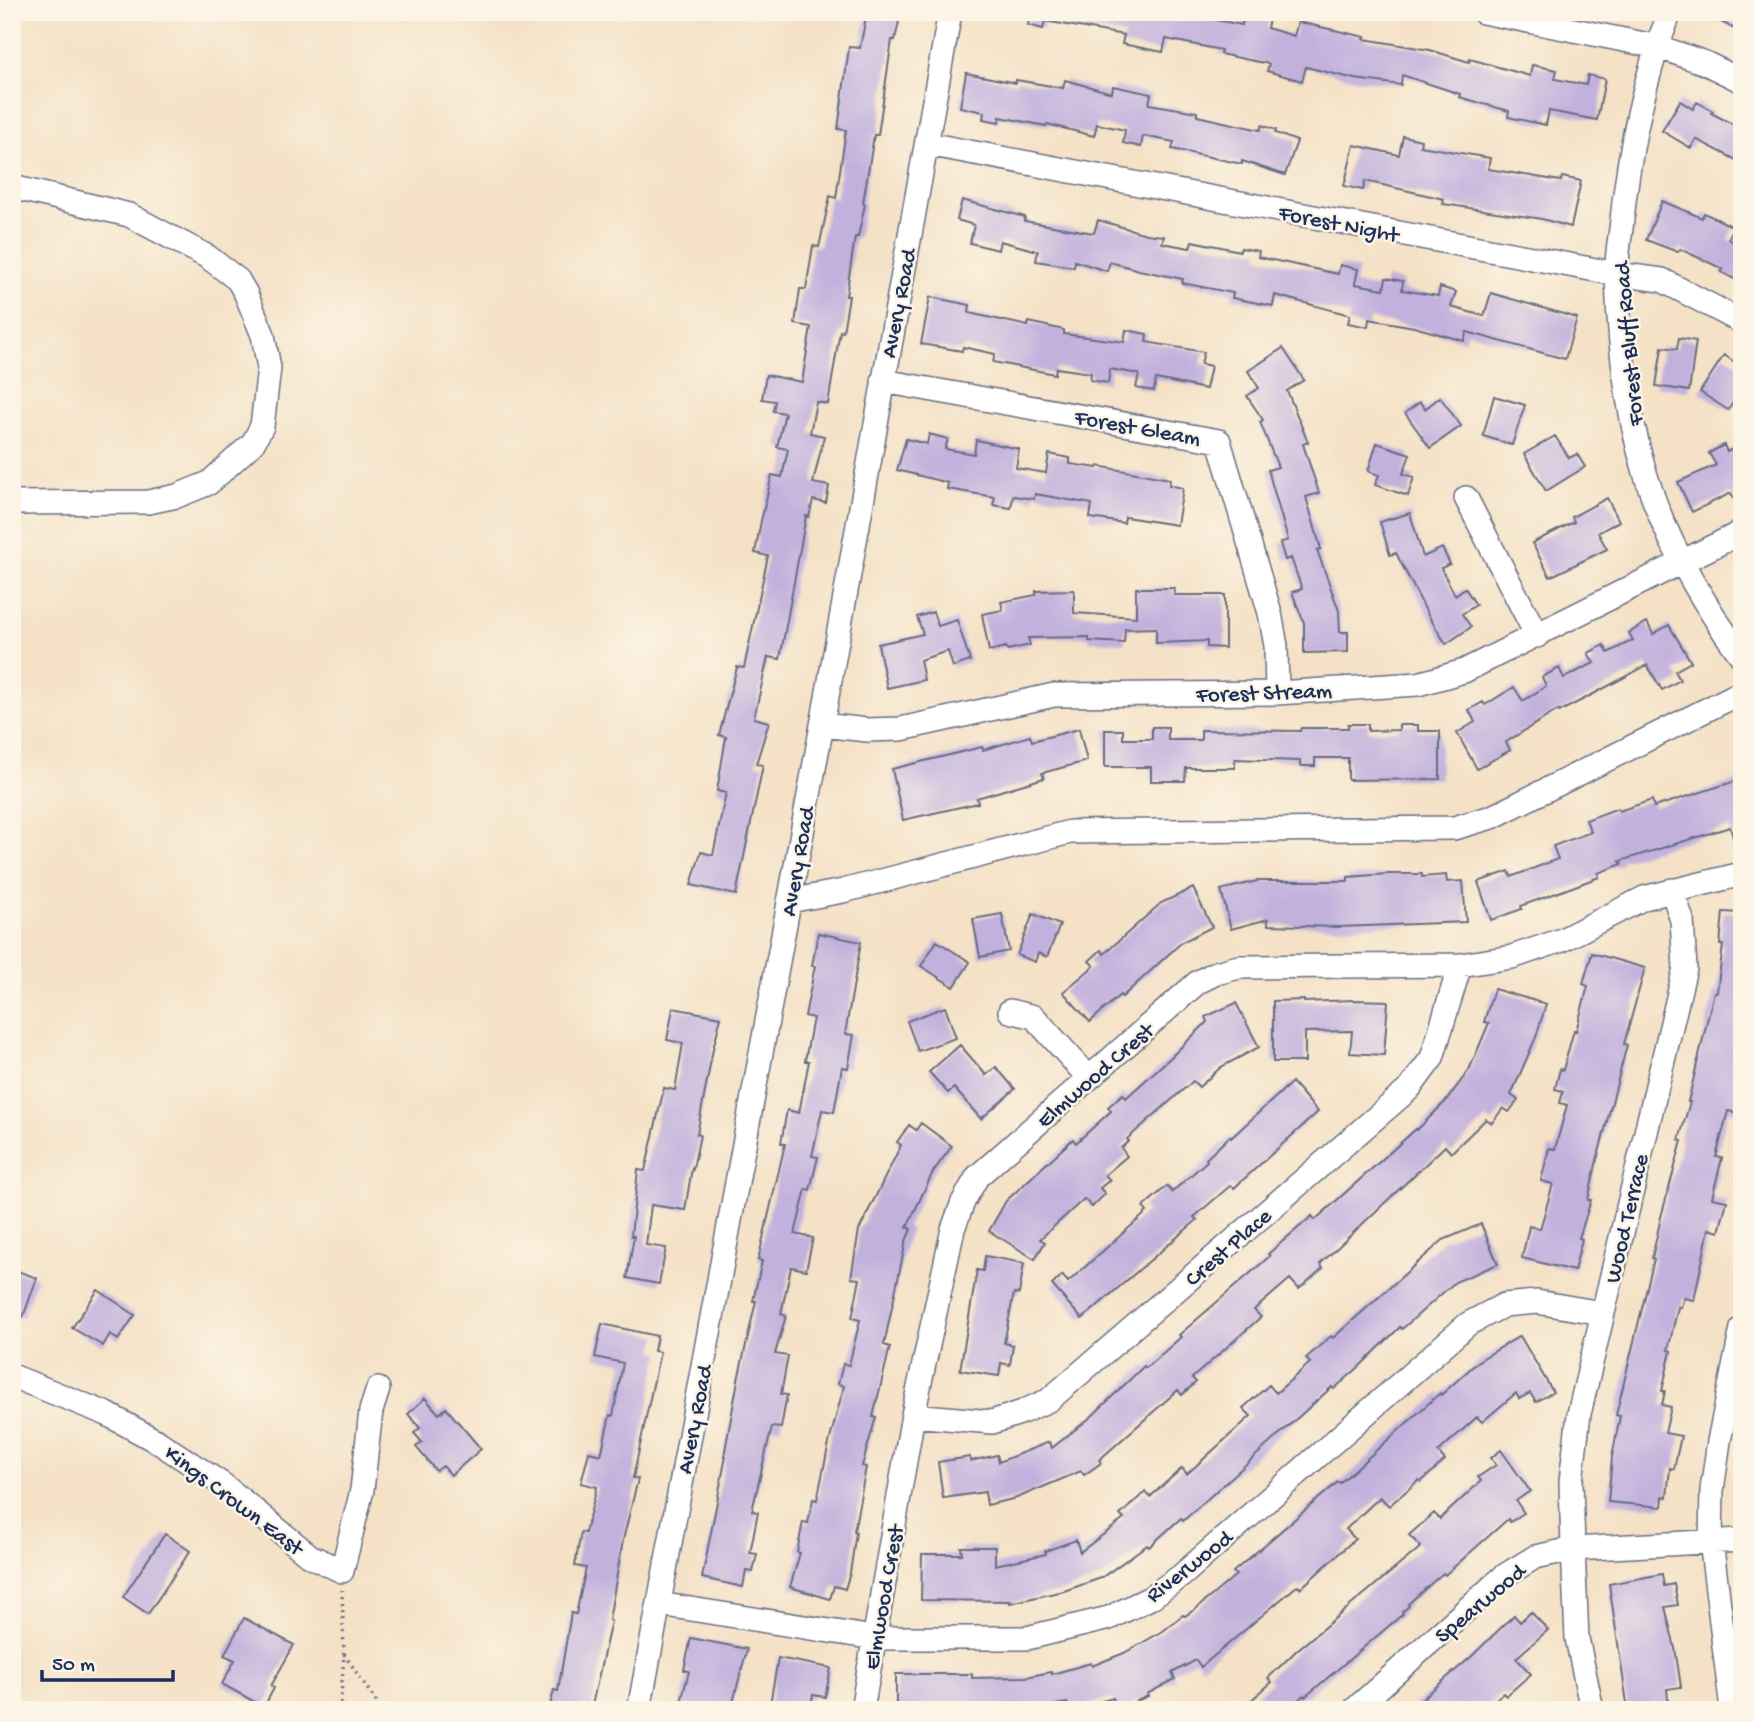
<svg xmlns="http://www.w3.org/2000/svg" width="1754" height="1722" font-family="'Gochi Hand',sans-serif">
<style>
.building{fill:#c2b1dd}
.lines{fill:none;stroke-linecap:round;stroke-linejoin:round}
.minor-casing{stroke:#676d82;stroke-width:26}
.path{stroke:#676d82;stroke-width:3.5;stroke-dasharray:2 5;stroke-linecap:butt}
.minor{stroke:#fff;stroke-width:23}
.labels{text-anchor:middle;stroke-width:5;stroke-linejoin:round;paint-order:stroke}
.street-label{font-size:23px;fill:#1b2f5e;stroke:#fcf5e5}
</style>
<rect width="100%" height="100%" fill="#fcf5e5"/>
<filter id="ink" filterUnits="userSpaceOnUse"><feTurbulence type="fractalNoise" baseFrequency=".0143" numOctaves="2"/><feDisplacementMap in="SourceGraphic" scale="14" xChannelSelector="R" yChannelSelector="G"/><feConvolveMatrix kernelMatrix="1 2 1 2 8 2 1 2 1" color-interpolation-filters="sRGB"/></filter>
<filter id="wash" filterUnits="userSpaceOnUse"><feTurbulence type="fractalNoise" baseFrequency=".00686" numOctaves="4" result="noise"/><feDisplacementMap in="SourceGraphic" scale="28" xChannelSelector="R" yChannelSelector="G"/><feGaussianBlur stdDeviation="1.57" result="paint"/><feColorMatrix in="noise" values="0 0 0 0 0 0 0 0 0 0 0 0 0 0 0 0 0 1.4 0 .05"/><feComposite in="paint" operator="in"/></filter>
<g filter="url(#wash)">
<rect width="100%" height="100%" fill="#f4e1c6"/>
<g id="blocks">
<path class="building" d="M867 12H901L895 40H892L878 135H874L863 203 865 204 858 237H855L846 296H849L843 332 840 331 828 404 816 402 810 433 824 436 813 483 829 486 826 503 813 500 809 517 806 516 780 659 768 657 754 718 769 722 756 764 763 765 736 895 691 885 701 852 713 855 726 793 717 791 726 737 719 735 737 667 744 668 768 556 755 553 761 521 772 475 782 477 788 449 777 447 785 413 773 411 775 401 762 399 766 375 802 382 811 327 795 324 800 289H806L813 246 819 247 830 196 836 198 846 130 838 129 849 47 860 48Z
M1031 12H1217L1216 20 1242 25 1244 15 1269 19 1267 28 1294 36 1298 22 1365 37 1364 39 1430 50 1469 62 1470 59 1530 76 1532 65 1557 70 1555 79 1586 85 1588 75 1605 79 1597 120 1549 111 1546 125 1508 117 1509 111 1459 97 1460 94 1402 75 1401 85 1355 79 1306 67 1302 81 1267 71 1269 64 1220 54 1221 50 1166 39 1163 52 1122 44 1124 35 1045 21 1043 29 1028 25Z
M1703 12H1742V33Z
M966 73 1016 83V80L1063 88 1065 80 1112 93 1113 86 1151 94 1149 104 1197 112V116L1260 130 1262 125 1276 130 1275 133 1297 141 1285 175 1242 161V164L1172 149 1174 142 1143 136 1141 147 1123 143 1125 130 1097 124 1094 136 1047 124 1046 126 1000 117 999 122 983 119 984 112 960 107Z
M1680 101 1693 109 1697 102 1713 111 1711 113 1742 129V163L1696 139 1691 148 1662 131Z
M1403 136 1421 140 1420 146 1490 158 1488 169 1561 181 1562 177 1581 181 1571 227 1542 219 1443 204 1444 199 1365 181 1363 190 1344 186 1354 145 1399 155Z
M962 200 1025 217 1024 221 1094 233 1098 220 1146 234 1164 236 1162 243 1190 248 1192 241 1240 251 1241 248 1259 251 1258 257 1338 274 1340 265 1358 269 1355 284 1384 289 1386 278 1403 281 1402 290 1438 296 1440 287 1456 292 1451 307 1484 316 1491 293 1577 318 1565 359 1467 332 1464 341 1414 327 1369 319 1368 327 1348 323 1350 315 1275 295 1273 306 1232 298 1233 293 1182 283 1183 279 1139 270 1110 262 1107 271 1075 261 1074 267 1036 261 1038 251 1000 241 998 250 970 243 974 225 957 220Z
M1662 201 1702 218 1704 213 1734 227 1728 239 1742 247V283L1721 272 1723 269 1680 249 1678 252 1646 240Z
M930 297 970 305 969 313 1028 326 1029 322 1064 330V334L1124 342 1126 330 1147 334 1146 342 1204 352 1201 364 1211 366 1206 389 1156 379 1154 391 1136 388 1139 374 1110 369 1108 383 1090 380 1091 373 1056 368 1055 374 993 362 995 354 963 347 962 351 921 344Z
M1679 338 1696 341 1689 391 1656 386 1662 347 1677 349Z
M1283 348 1304 380 1287 391 1308 442 1303 444 1319 493 1306 497 1321 549 1317 550 1339 611 1340 632H1348V652L1304 653V623L1292 592 1302 589 1291 558 1285 560 1280 543 1288 540 1268 470 1278 467 1260 422 1263 420 1247 396 1259 388 1248 371Z
M1724 355 1742 367V389L1728 410 1700 392Z
M1494 396 1525 405 1512 445 1483 436Z
M1440 397 1461 426 1430 448 1405 413 1420 402 1425 409Z
M929 434 948 439 945 449 974 454 976 440 1019 449 1016 468 1046 473 1049 454 1070 458V464L1097 468 1098 466 1170 479 1169 485 1183 488 1177 525 1125 517 1124 523 1090 518 1092 504 1035 494 1034 499 1013 496 1011 508 993 505 995 497 947 489 948 483 897 470 906 439 927 444Z
M1555 436 1569 458 1577 454 1585 467 1546 491 1524 454Z
M1377 443 1410 454 1403 474 1414 477 1408 496 1375 485 1379 475 1368 471Z
M1742 444V514L1731 493 1692 512 1678 482 1716 465 1709 453 1724 445 1727 452Z
M1607 498 1619 521 1598 533 1607 549 1550 577 1532 543 1574 522 1572 517Z
M1410 513 1423 557 1442 548 1450 564 1441 568 1455 595 1465 588 1476 605 1462 614 1471 627 1446 644 1428 615 1396 553 1390 555 1380 522Z
M1136 588H1174V595H1225V648L1207 647V641L1156 643V628L1125 629 1124 643 1089 641V637L1028 638 1030 645 1007 650 1006 647 989 651 982 614 1003 610 1001 602 1036 595V591L1074 590V613L1136 617Z
M933 612 938 626 957 620 970 661 953 667 948 651 920 660 924 680 887 688 878 644 923 634 917 617Z
M1647 622 1653 634 1669 625 1691 662 1675 671 1680 680 1662 690 1647 665 1586 698 1559 712 1558 710 1506 742 1510 750 1477 769 1457 733 1475 722 1469 710 1483 702 1485 705 1514 687 1523 701 1546 686 1542 677 1559 668 1564 678 1594 663 1588 653 1604 645 1608 653 1633 640 1629 633Z
M1348 724H1368V731L1399 730V725H1418V731H1440V779L1348 780V758H1315V766H1300V761L1235 759V768H1186L1185 781H1151V767H1105V730H1123V739H1152V727H1168V740H1201V730L1300 731 1301 728H1348Z
M1079 729 1087 761 1042 773 1044 778 977 798 978 803 903 820 892 769 982 747 983 750 1030 736 1032 741Z
M1742 779V853L1738 854 1730 827 1620 861 1622 864 1598 873 1599 877 1521 906 1522 909 1491 920 1478 882 1509 871 1511 877 1558 859 1553 846 1591 832 1586 820 1618 808 1619 811 1652 800 1654 807Z
M1388 874H1422V877L1446 875 1447 882 1463 881 1466 922 1340 927 1268 925V919L1231 929 1221 890 1257 881H1348V877Z
M1193 888 1212 927 1182 942 1122 997 1120 995 1090 1022 1063 992 1094 966 1089 961 1101 950 1104 954 1161 903Z
M1723 912 1742 913V1114L1728 1111 1716 1157 1722 1158 1712 1198 1727 1201 1719 1232 1709 1229 1694 1300 1684 1298 1681 1307H1678L1668 1350 1671 1351 1662 1391H1665L1662 1405 1671 1407 1665 1433 1681 1436 1674 1469 1670 1468 1667 1497 1663 1496 1662 1507 1608 1502 1612 1457 1620 1416 1616 1415 1654 1259 1652 1258 1661 1217 1682 1141 1679 1140 1690 1102H1688L1714 992H1717L1723 945H1720Z
M1002 914 1009 951 980 957 973 919Z
M1033 914 1060 925 1047 957 1038 953 1035 962 1017 955Z
M818 933 861 942 845 1034 854 1035 848 1068 842 1067 834 1112 822 1110 812 1156 818 1157 810 1190 806 1189 795 1234 813 1238 806 1270 791 1267 781 1314 786 1316 775 1354 788 1356 781 1394 787 1395 781 1428 772 1427 763 1464 752 1511 758 1512 750 1553 757 1554 753 1572 746 1571 743 1587 702 1578 726 1456H724L738 1380 756 1301H753L762 1261 758 1260 785 1144 781 1143 787 1110 799 1113 809 1061H805L813 1018 805 1016 815 966H812Z
M937 941 970 962 954 987 921 966Z
M1592 953 1645 968 1624 1044 1627 1045 1597 1160 1588 1200H1591L1579 1238 1582 1239 1574 1271 1522 1258 1529 1226 1540 1229 1553 1184 1541 1181 1549 1148 1555 1149 1567 1105 1560 1103 1563 1091 1555 1089 1560 1069 1563 1070 1574 1030 1576 1031 1588 986 1583 984Z
M1494 989 1546 1004 1536 1037 1511 1095 1518 1100 1509 1112 1503 1108 1492 1123 1486 1119 1451 1153 1445 1146 1320 1264 1323 1268 1299 1289 1290 1279 1254 1310 1261 1317 1192 1378 1196 1382 1182 1395 1178 1390 1099 1460 1101 1463 1084 1475 1081 1471 1017 1498 987 1505 985 1492 943 1498 938 1462 970 1457 971 1461 997 1455 999 1462 1049 1442 1052 1448 1091 1417 1144 1366 1146 1368 1181 1337 1179 1335 1270 1256 1268 1254 1283 1241 1312 1216 1315 1220 1416 1129 1417 1130 1446 1101 1469 1070 1489 1023 1484 1022Z
M1304 1000V1002L1354 1000 1388 1001 1384 1055 1350 1053 1352 1031 1305 1032V1062H1273V1001Z
M1236 1003 1259 1047 1221 1067 1199 1087 1193 1081 1127 1139 1129 1141 1121 1148 1127 1156 1105 1175 1110 1180 1100 1188 1105 1194 1092 1207 1084 1199 1040 1239 1045 1242 1035 1259 989 1231 1006 1201 1073 1139 1076 1143 1111 1111 1108 1107 1123 1094 1126 1098 1171 1057 1207 1022 1205 1017Z
M945 1007 956 1038 918 1051 907 1021Z
M673 1008 721 1017 713 1049 697 1134 700 1135 693 1169 692 1168 685 1210 651 1205 646 1245 666 1248 659 1284 627 1278 634 1236H631L638 1170 645 1171 664 1088 675 1090 683 1043 667 1040Z
M960 1045 986 1075 996 1067 1015 1089 981 1119 954 1088 948 1093 929 1072Z
M1292 1082 1318 1112 1234 1188 1231 1185 1194 1217 1197 1220 1082 1319 1052 1285 1062 1275 1068 1282 1147 1212 1143 1207 1167 1186 1172 1192 1207 1161 1206 1159 1230 1136 1231 1138Z
M921 1123 952 1146 933 1172 907 1227 911 1229 906 1241 884 1345 890 1347 873 1417H876L862 1466 866 1467 854 1531 856 1532 850 1573 845 1589 834 1586 830 1599 790 1587 800 1553 797 1552 803 1522 808 1523 813 1499 817 1500 829 1443 844 1386 838 1384 843 1364 849 1365 860 1320 852 1318 860 1279 851 1278 859 1230 901 1145 897 1142 909 1125 916 1130Z
M1481 1224 1498 1264 1455 1282 1402 1329 1400 1327 1359 1367 1334 1389 1332 1387 1183 1521 1181 1518 1149 1547 1147 1545 1101 1578 1064 1591 1010 1603V1601L921 1600 922 1554H962L961 1547H995V1565L1046 1554 1045 1551 1076 1540 1080 1552 1124 1519 1120 1515 1145 1492 1150 1497 1182 1468 1187 1474 1251 1416 1243 1408 1269 1385 1276 1393 1310 1363 1306 1358 1331 1336 1333 1338 1443 1240Z
M985 1256 1024 1263 1019 1294 1014 1293 1004 1343 1013 1345 1010 1365 1001 1363 999 1376 960 1370 977 1270 983 1271Z
M12 1269 37 1278 23 1317 12 1314Z
M98 1290 135 1315 118 1340 110 1334 103 1346 72 1328Z
M602 1324 657 1336 654 1351 660 1352 633 1478 638 1479 623 1540 609 1620 611 1621 591 1710H549L554 1690 558 1691 571 1613 576 1614 586 1568 575 1566 581 1532 585 1533 597 1487 581 1483 589 1452 601 1455 610 1415 613 1416 623 1363 595 1357Z
M1520 1336 1553 1392 1536 1402 1530 1393 1519 1399 1516 1393 1482 1422 1477 1417 1438 1452 1445 1460 1421 1482 1419 1480 1389 1506 1380 1497 1346 1529 1355 1539 1301 1588 1298 1585 1201 1667 1196 1660 1172 1673 1175 1679 1147 1694 1148 1696 1130 1704 1132 1710H1118L1113 1698 1070 1710 1067 1703 1029 1710H896V1674H972V1678L1026 1677 1051 1672 1052 1674 1091 1663 1092 1666 1124 1653 1163 1631 1183 1615 1185 1616 1197 1608 1236 1575 1233 1572 1338 1482 1340 1483 1440 1393 1441 1395 1480 1360Z
M425 1398 439 1414 446 1408 481 1449 451 1475 443 1466 436 1471 416 1447 422 1442 414 1433 420 1428 408 1414Z
M1501 1450 1530 1491 1516 1501 1524 1513 1510 1522 1508 1519 1445 1575 1443 1573 1408 1604 1409 1606 1402 1612 1403 1614 1305 1697 1304 1695 1292 1705 1290 1702 1281 1710H1240L1272 1682 1268 1678 1297 1650 1421 1547 1409 1535 1434 1513 1440 1519 1481 1481 1478 1477 1496 1465 1491 1458Z
M165 1534 190 1551 148 1614 123 1597Z
M1662 1574 1664 1586 1674 1584 1678 1605 1665 1607 1675 1648 1681 1687 1667 1689 1669 1710H1628L1609 1584Z
M1531 1612 1548 1630 1516 1658 1531 1674 1506 1696 1503 1693 1483 1710H1409L1471 1657 1514 1615 1520 1622Z
M244 1618 294 1645 271 1686 274 1688 264 1707 222 1684 235 1660 224 1655Z
M691 1638 747 1649 731 1710H679L689 1671 684 1670Z
M778 1658 831 1668 825 1697 813 1695 810 1710H769Z"/>
</g>
</g>
<g filter="url(#ink)">
<use href="#blocks" fill-opacity="0" stroke="#676d82" stroke-width="2"/>
<g class="lines">
<g class="minor-casing">
<path id="minor" d="M1483 12 1659 47 1705 63 1742 81
M1670 12C1643 79 1628 157 1621 229 1619 244 1616 261 1617 276 1619 349 1629 431 1654 500 1674 554 1708 611 1742 657
M927 144 1617 274 1662 280 1742 322
M12 187 129 215 208 257 238 280 246 294 263 335 269 368 262 426 253 443 209 483 177 496 148 502 12 503
M883 381 1219 441 1270 613 1276 646 1277 693
M1466 498 1537 636
M822 725 867 730 901 729 1054 695 1277 693 1418 684 1464 671 1742 532
M789 901 843 891 1070 832 1454 828 1492 817 1742 692
M1010 1011 1034 1017 1089 1078
M12 1376 107 1414 158 1442 222 1484 310 1556 342 1571 362 1490 371 1411 378 1389
M913 1415 992 1422 1020 1413 1049 1400 1409 1089 1432 1058 1460 965
M659 1604 874 1638H1027L1109 1618 1150 1598 1181 1576 1468 1324 1504 1305 1537 1302 1602 1313
M639 1710 822 725 950 12
M862 1710 913 1415 953 1229 963 1202 977 1177 1198 982 1216 973 1239 967 1460 965 1512 957 1562 940 1644 898 1742 874
M1354 1710 1504 1576 1535 1557 1573 1549 1742 1540
M1592 1710 1577 1638 1573 1549 1571 1481 1579 1414 1685 968 1682 920 1672 890
M1732 1710 1711 1541 1712 1490 1719 1441 1742 1328"/>
</g>
<path class="path" d="M344 1654 382 1710
M340 1710 344 1654 342 1590"/>
<use href="#minor" class="minor"/>
</g>
</g>
<g class="labels">
<g class="street-label">
<text transform="translate(1339 222) rotate(11)" y="8">Forest Night</text>
<text transform="translate(897 303) rotate(-79)" y="8">Avery Road</text>
<text transform="translate(1627 344) rotate(-95)" y="8">Forest Bluff Road</text>
<text transform="translate(1138 426) rotate(10)" y="8">Forest Gleam</text>
<text transform="translate(1264 691) rotate(-2)" y="8">Forest Stream</text>
<text transform="translate(796 861) rotate(-80)" y="8">Avery Road</text>
<text transform="translate(1094 1074) rotate(-41)" y="8">Elmwood Crest</text>
<text transform="translate(1625 1218) rotate(-77)" y="8">Wood Terrace</text>
<text transform="translate(1227 1246) rotate(-41)" y="8">Crest Place</text>
<text transform="translate(693 1419) rotate(-79)" y="8">Avery Road</text>
<text transform="translate(235 1499) rotate(37)" y="8">Kings Crown East</text>
<text transform="translate(1188 1565) rotate(-38)" y="8">Riverwood</text>
<text transform="translate(882 1597) rotate(-80)" y="8">Elmwood Crest</text>
<text transform="translate(1479 1602) rotate(-40)" y="8">Spearwood</text>
</g>
</g>
<rect width="1754" height="1722" fill="none" stroke="#fcf5e5" stroke-width="42"/>
<path d="M42 1670v10h131v-10" fill="none" stroke="#1b2f5e" stroke-width="3.5"/>
<text x="52" y="1670" font-size="21" fill="#1b2f5e" stroke="#fcf5e5" stroke-width="5" paint-order="stroke">50 m</text>
</svg>
